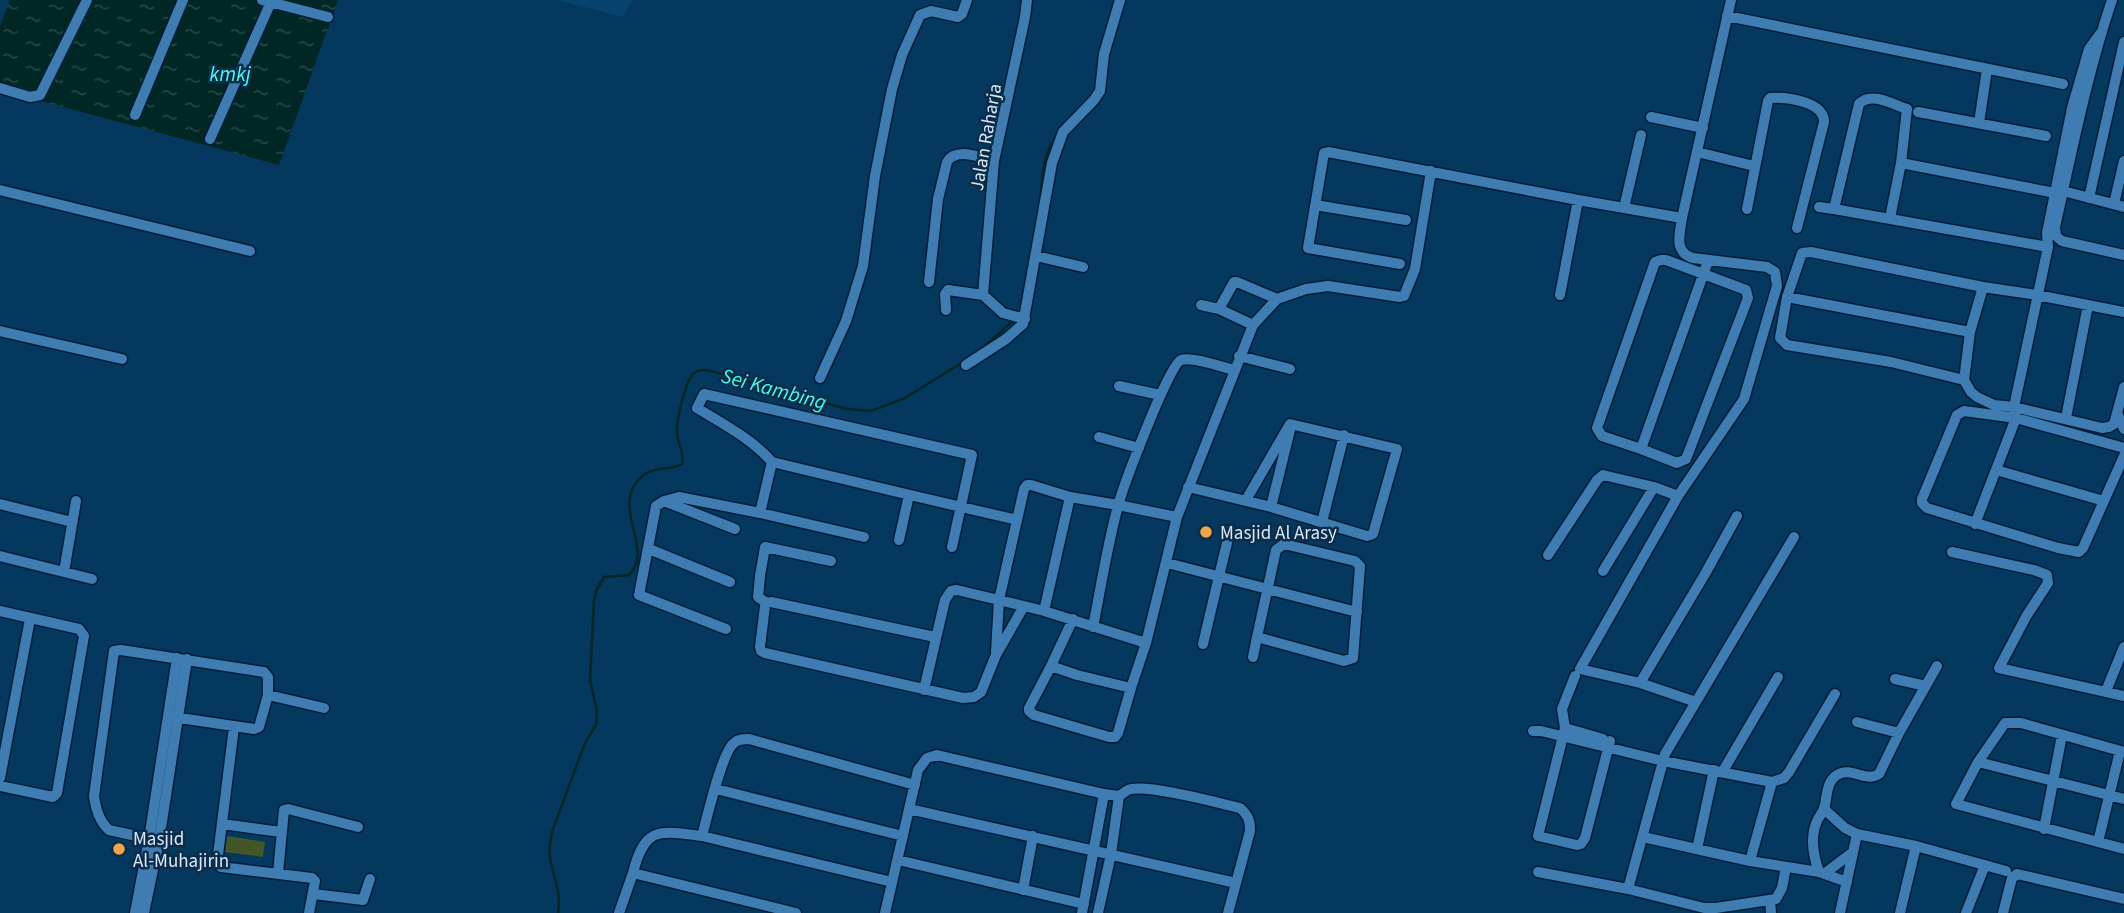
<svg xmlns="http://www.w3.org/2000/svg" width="2124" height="913" font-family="'Source Sans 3',sans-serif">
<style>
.built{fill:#08436d}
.garden{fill:#435626}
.water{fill:url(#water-ripples)}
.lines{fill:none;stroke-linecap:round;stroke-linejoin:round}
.stream{stroke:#002724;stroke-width:2.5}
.minor-casing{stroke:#001e38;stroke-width:13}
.minor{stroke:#3e7cb1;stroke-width:10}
.poi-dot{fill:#f4a444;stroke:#0c2d49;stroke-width:2.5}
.labels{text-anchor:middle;stroke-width:5;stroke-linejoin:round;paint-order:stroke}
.street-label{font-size:19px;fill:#d6e8fa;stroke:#0c2d49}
.poi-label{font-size:19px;fill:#d6e8fa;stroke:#0c2d49;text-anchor:start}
.water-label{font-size:21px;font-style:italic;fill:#44faec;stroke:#0c2d49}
</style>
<defs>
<pattern id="water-ripples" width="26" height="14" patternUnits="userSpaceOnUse" patternTransform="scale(1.75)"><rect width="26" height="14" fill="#002724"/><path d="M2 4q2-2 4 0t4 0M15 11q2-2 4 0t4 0" fill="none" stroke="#244645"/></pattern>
</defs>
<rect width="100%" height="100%" fill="#04385e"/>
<path class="built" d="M558 0H632L623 17Z"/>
<path class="garden" d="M227 836 265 842 263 857 225 852Z"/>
<path class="water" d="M10 0H338L279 165 0 90V26Z"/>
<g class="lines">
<path class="stream" d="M1098 64 1100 48 1104 36
M1040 205C1042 180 1042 152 1059 133
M977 353 1014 320
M558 913C562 893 553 877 550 857 548 848 551 838 553 829L585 743 596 725 597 711 590 680 594 600 597 589 604 577 629 575C657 547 605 504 645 474 656 466 670 471 682 464 685 452 677 444 677 432 676 421 686 379 694 373 699 369 705 370 711 371L847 409 871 411 905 398 963 362"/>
<g class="minor-casing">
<path id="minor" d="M262 0 328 17
M2112 0C2087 74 2072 151 2055 227L2056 236 2062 241 2124 255
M1727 16 2063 84
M0 88 30 97 40 95 87 0
M1918 112 2046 136
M135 115 183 0
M1651 117 1703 128
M1979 123 1987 69
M210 139 271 2
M1697 152 1754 166
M1901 163 2055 193
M0 190 250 251
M2063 191 2124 207
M2089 198 2124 42
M2114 204 2124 161
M1315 205 1406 220
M1819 207 1834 209
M1624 208 1641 135
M1747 209 1768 101 1770 98C1786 97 1824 101 1824 122L1797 228
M1890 218 1901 163 1907 109C1892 104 1871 91 1859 104L1834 209 2048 247
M1036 256 1083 267
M1400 264 1308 248 1324 153 1328 152 1578 200 1682 218
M929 282 938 199 947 162C956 147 979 157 994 161
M1983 287 1970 332 1964 380 1971 392 1977 397 1994 405 2014 407 2102 428 2109 427 2114 424 2124 387
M983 295 994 161 1025 17 1027 0
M983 295 1003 313 1025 319
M1560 295 1578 200
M1787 297 1970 332
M1201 305 1219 309 1253 325
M1219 309 1234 282H1237L1277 299
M946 310 945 294 948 290 983 295
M0 331 122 359
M1239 356 1290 369
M966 365 1006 339 1023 324 1052 163 1063 132 1094 100 1100 91 1104 54 1120 0
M820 378 846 321 863 266 875 176 892 89 902 55 920 15 931 11 958 17 962 14 967 0
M1964 380 1891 362 1787 345 1780 338 1787 297 1802 253 1811 252 1983 287 2037 295 2124 312
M1119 386 1160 395
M2118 415 2124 429
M2066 418 2088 305
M1099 437 1139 448
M2124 448 2016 418 1964 411 1957 415 1922 499V503L1927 508 2058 548 2079 552 2083 548 2124 456
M1641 449 1602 436 1597 428 1655 262 1661 260H1666L1746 290 1748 298 1686 459 1677 463 1641 449 1703 275 1708 261
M1996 470 2104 501
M1188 487 1271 507 1367 536 1373 534 1397 449 1290 424 1246 500
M664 501 735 529
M0 504 72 522
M1271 507 1291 426
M760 513 772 462
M1322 522 1344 435
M1975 524 2016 418 2014 407 2048 247 2047 233 2072 108 2089 49 2100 34
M899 540 909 495
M1284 544 1355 561 1360 566 1353 658 1344 661 1257 637 1276 550Z
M952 547 972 455 704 394 697 408C723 424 752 439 772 462 854 482 935 501 1017 520
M649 549 730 582
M1952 552 2034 570 2047 575 2048 583 2027 615 1999 668 2124 696
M1548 555 1597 480 1603 475 1654 487 1678 496
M0 556 92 579
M1167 563 1357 612
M1603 571 1654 487
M64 572 76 501
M767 603 758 597 760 576 765 547 831 561
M0 611 79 629 84 636 57 793 53 797 0 786
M1044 611 1070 497
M1073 619 1051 666 1077 675 1131 688 1146 643 1177 517 1253 325 1277 299 1306 289 1328 286 1400 297 1404 296 1415 269 1431 171
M1093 627C1101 587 1107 546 1118 506 1123 487 1169 364 1181 360 1192 356 1222 367 1234 370
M726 629 639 595 656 506 664 501 679 497 760 513 864 537
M935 637 771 602 767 603 765 606 760 647 761 651 765 653 963 698 974 697 981 692 996 655 1024 606 1044 611 1146 643
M1203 644 1230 530
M996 652 999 600 1024 489 1027 485H1031L1070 497 1118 505 1177 517
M1253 657 1257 637
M1051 666 1029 708V711L1034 715 1109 737H1115L1118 733 1131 688
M1575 676 1562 709 1565 728 1538 836 1577 845 1581 844 1585 838 1610 741
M1895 679 1926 686
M1640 683 1705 574 1737 516
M924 690 945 600 951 591 957 590 1024 606
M2106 691 2124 647
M1696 702 1640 683 1580 669 1678 496 1744 399 1777 286 1775 272 1767 267 1693 258C1673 252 1680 234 1682 218L1731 0
M173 717 254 729 259 727 268 695 324 708
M1857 722 1899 733
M234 727 217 863 221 867 312 878 315 881 309 913
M1565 728 1603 739
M1533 731H1541L1663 761 1772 782 1784 778 1789 772 1835 694
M2124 752 2021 723H2005L1978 762 1956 804 2124 849
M1978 762 2124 799
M1723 771 1778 677
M0 778 30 619
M716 789 903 836
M909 809 1236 883
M1824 809 1845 828 1857 834 1840 913
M222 824 281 832
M2044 829 2062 735
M1857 834 1916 846 2006 871
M702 836 892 882
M1643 837 1750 861 1819 872 1847 882
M159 841 109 830C99 821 96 809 94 796L114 651 121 650 264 672 268 677V695
M2098 842 2120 751
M1697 849 1714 770
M898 860 1084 904
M1750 861 1772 782
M1538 872 1628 889 1704 908H1716L1776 899 1782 888 1786 867
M1819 872C1813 855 1809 836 1818 819 1821 814 1824 811 1825 805 1827 795 1827 781 1837 775 1851 766 1866 783 1879 774L1899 733 1937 666
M278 873 284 810 288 809 358 827
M1824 874 1853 852
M1628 889 1665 754 1794 537
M1023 890 1033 836
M314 894 363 900 370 879
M1770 900 1771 913
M135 913 149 839 177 658
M144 913 159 841 187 659
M619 913 633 873
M796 913 633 873C645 825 660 831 702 836 707 818 722 752 734 743 738 739 744 739 749 739L915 785
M885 913 918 770 927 758 937 755 1104 794 1119 796C1121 795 1126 791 1128 790 1145 783 1219 803 1240 808 1248 815 1250 820 1250 831L1228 913
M1082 913 1104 794
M1098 913 1111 854 1119 796
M1900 913 1916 846
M1966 913 1985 865
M2003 913 2012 878 2017 874 2124 899"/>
</g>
<use href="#minor" class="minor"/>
</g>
<g class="poi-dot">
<circle cx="1206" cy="532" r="7"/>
<circle cx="119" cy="849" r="7"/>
</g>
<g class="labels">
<g class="street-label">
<text transform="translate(985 137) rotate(-80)" y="7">Jalan Raharja</text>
</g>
<g class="poi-label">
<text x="1220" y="539">Masjid Al Arasy</text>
<text x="133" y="845">Masjid<tspan x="133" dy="22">Al-Muhajirin</tspan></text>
</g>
<g class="water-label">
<text x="230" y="81">kmkj</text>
<text transform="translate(774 389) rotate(15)" y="7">Sei Kambing</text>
</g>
</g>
</svg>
